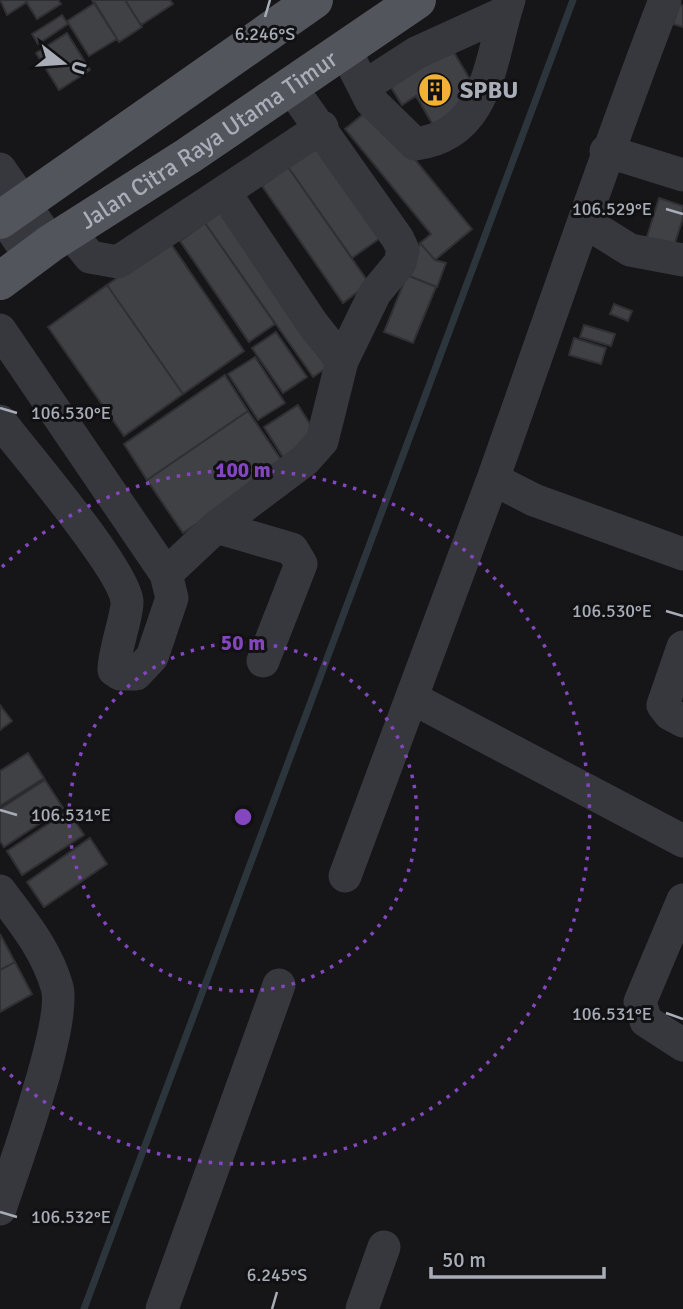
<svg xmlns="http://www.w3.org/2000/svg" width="683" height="1309" font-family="Signika,sans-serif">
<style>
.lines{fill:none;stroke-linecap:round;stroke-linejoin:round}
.stream{stroke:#2c353c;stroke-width:7}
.building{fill:#404145;stroke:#303034;stroke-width:2}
.minor{stroke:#37383d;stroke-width:33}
.major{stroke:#53555c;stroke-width:38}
.ticks{fill:none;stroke:#a8adb8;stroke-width:2.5}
.ring{fill:none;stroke:#8446be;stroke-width:3.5;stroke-dasharray:3.5 7}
.labels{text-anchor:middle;stroke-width:6;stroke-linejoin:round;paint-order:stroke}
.poi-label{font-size:24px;font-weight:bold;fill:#a8adb8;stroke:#111113;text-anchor:start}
.street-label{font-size:24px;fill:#a8adb8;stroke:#111113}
.ticks-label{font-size:18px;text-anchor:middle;fill:#a8adb8;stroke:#111113;stroke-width:6;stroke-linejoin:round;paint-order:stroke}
.centre{fill:#8446be;stroke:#111113;stroke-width:3.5}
.ring-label{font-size:21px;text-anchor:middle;font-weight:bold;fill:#8446be;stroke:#111113;stroke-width:6;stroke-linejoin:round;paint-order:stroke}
</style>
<rect width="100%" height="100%" fill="#161618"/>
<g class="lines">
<path class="stream" d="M84 1309 573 0"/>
</g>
<path class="building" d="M0 0H25L27 2 7 15Z
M25 0H58L61 4 37 19Z
M92 0H125L142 27 119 42Z
M125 0H170L173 4 141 25Z
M95 3 117 39 89 56 67 21Z
M680 4 683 6V27L673 24Z
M62 15 68 24 38 44 32 34Z
M67 33 90 70 59 90 36 53Z
M450 46 480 96 433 125 416 96 402 105 389 84Z
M372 107 472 229 435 260 420 243 431 234 345 129Z
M319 145 383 236 352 258 288 167Z
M288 167 369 283 343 303 262 186Z
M659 198 683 206V218L673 249 646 240Z
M227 208 334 363 313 377 205 223Z
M205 223 275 324 249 342 180 241Z
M169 241 244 351 183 394 107 285Z
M420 243 435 260 446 263 437 287 407 275Z
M407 275 436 287 413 343 384 332Z
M107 285 183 394 124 436 48 327Z
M614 304 632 311 628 321 610 314Z
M584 325 615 334 611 346 580 337Z
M276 332 307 377 283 393 252 348Z
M574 338 606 348 601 364 569 355Z
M255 357 285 403 258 420 228 374Z
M225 375 248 411 147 480 124 444Z
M298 405 320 440 286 462 264 427Z
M248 411 284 464 183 533 147 480Z
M0 705 12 721 0 730Z
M28 753 44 778 0 806V771Z
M45 780 63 808 4 847 0 841V809Z
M68 811 84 835 22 875 7 851Z
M90 838 107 864 44 907 27 882Z
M0 934 15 962 0 970Z
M15 962 32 994 0 1012V970Z"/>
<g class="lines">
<path class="minor" d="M665 0C604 158 550 319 493 479L534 500 683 554
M344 48 371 101 415 144C490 135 490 56 509 0
M365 86 416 53 504 13
M606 151 683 175
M0 169 51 243
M225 193 312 323 342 361
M0 212 31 258
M585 222 630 250 683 260
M70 232 90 257 118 262 322 127
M0 330 166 574 172 598 152 657 136 674H120L114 670C114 650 128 615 127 601 123 568 25 454 0 421
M216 527 292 549 301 564 263 661
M166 574 216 527 305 460 322 441 342 361 375 293 400 263 403 250 398 239 290 86
M683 647 663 705 670 714 683 721
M412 698 683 841
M345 876 493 479
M0 891C23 922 46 949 57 987 67 1023 14 1167 0 1209
M683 900 640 1002 646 1021 683 1045
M162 1309 279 985
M362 1309 384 1247"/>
<g class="major">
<path d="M0 220 314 0"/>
<path id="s1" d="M0 281 51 243 188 156 417 0"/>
</g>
</g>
<path class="ticks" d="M265 17 270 0M666 209 683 214M0 408 17 413M666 611 683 616M0 810 17 815M666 1013 683 1019M0 1212 17 1217M272 1309 277 1292"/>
<g class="ring">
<circle cx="243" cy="817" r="174"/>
<path d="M2 567A347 347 0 1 1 2 1067"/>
</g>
<defs>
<g id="building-disc" transform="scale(1.75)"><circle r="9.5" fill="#f2b134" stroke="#111113"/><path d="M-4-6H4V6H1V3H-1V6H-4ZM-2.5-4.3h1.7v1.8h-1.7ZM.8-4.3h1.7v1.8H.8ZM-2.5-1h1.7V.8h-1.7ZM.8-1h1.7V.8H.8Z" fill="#111"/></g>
</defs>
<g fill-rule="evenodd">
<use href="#building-disc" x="435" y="90"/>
</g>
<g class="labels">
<g class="poi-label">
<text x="460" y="98">SPBU</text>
</g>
<g class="street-label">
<text dy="8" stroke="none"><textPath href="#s1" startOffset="252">Jalan Citra Raya Utama Timur</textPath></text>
</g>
</g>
<g class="ticks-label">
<text x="265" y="40">6.246°S</text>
<text x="612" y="215">106.529°E</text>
<text x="71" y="419">106.530°E</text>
<text x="612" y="617">106.530°E</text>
<text x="71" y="821">106.531°E</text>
<text x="612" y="1020">106.531°E</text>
<text x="71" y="1223">106.532°E</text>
<text x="277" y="1281">6.245°S</text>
</g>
<circle cx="243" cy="817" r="10" class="centre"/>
<g class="ring-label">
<text x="243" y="477">100 m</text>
<text x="243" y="650">50 m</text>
</g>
<g transform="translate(63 63) rotate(107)" stroke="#111113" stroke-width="5" paint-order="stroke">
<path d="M0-5L12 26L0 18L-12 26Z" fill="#a8adb8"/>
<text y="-10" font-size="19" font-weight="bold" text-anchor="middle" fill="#a8adb8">U</text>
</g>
<path d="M431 1267v10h173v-10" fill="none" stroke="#a8adb8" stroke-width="3.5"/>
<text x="442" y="1267" font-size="21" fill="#a8adb8" stroke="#111113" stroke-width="5" paint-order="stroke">50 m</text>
</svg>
